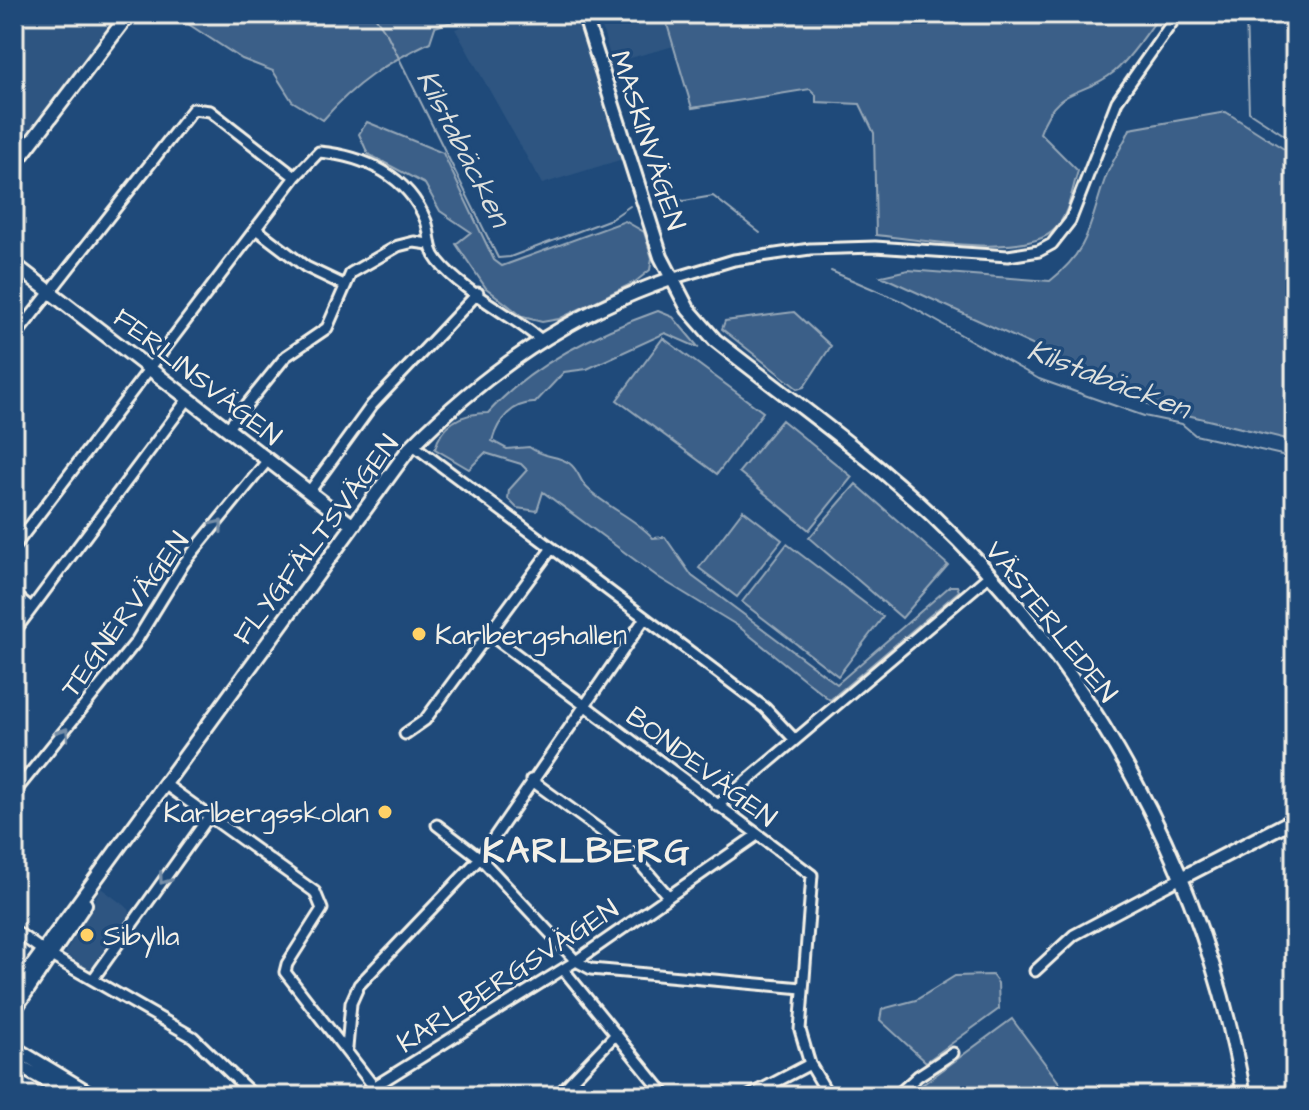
<svg xmlns="http://www.w3.org/2000/svg" width="1309" height="1110" font-family="'Architects Daughter',sans-serif">
<style>
.built{fill:#2d5581}
.green{fill:#3a5f88;stroke:#97a8b8;stroke-width:2}
.lines{fill:none;stroke-linecap:round;stroke-linejoin:round}
.stream{stroke:#9cacbb;stroke-width:2}
.street-casing{stroke:#f4f1e8;stroke-width:15}
.secondary-casing{stroke:#f4f1e8;stroke-width:18}
.street{stroke:#1f4a7a;stroke-width:9}
.secondary{stroke:#1f4a7a;stroke-width:12}
.oneway{stroke:#748da6}
.poi-dot{fill:#ffd166;stroke:#1f4a7a;stroke-width:3}
.labels{text-anchor:middle;stroke-width:7;stroke-linejoin:round;paint-order:stroke}
.street-label{font-size:28px;fill:#f4f1e8;stroke:#1f4a7a}
.poi-label{font-size:28px;fill:#f4f1e8;stroke:#1f4a7a;text-anchor:start}
.water-label{font-size:30px;font-style:italic;fill:#dee0dd;stroke:#1f4a7a}
.district-label{font-size:36px;font-weight:bold;letter-spacing:2px;fill:#f4f1e8;stroke:#1f4a7a}
</style>
<rect width="100%" height="100%" fill="#1f4a7a"/>
<filter id="ink" filterUnits="userSpaceOnUse"><feTurbulence type="fractalNoise" baseFrequency=".0125" numOctaves="2"/><feDisplacementMap in="SourceGraphic" scale="16" xChannelSelector="R" yChannelSelector="G"/><feConvolveMatrix kernelMatrix="1 2 1 2 8 2 1 2 1" color-interpolation-filters="sRGB"/></filter>
<g filter="url(#ink)">
<path class="built" d="M14 14H120L14 154Z
M496 14H578L623 159 542 184 455 29Z
M598 14H664L674 46 612 63Z
M1281 14H1295V99L1284 100Z
M101 888 129 909 132 918 90 970 65 954Z"/>
<path class="green" d="M466 14 465 18 435 27 430 42C386 63 355 83 323 120L292 101 273 71 242 59 182 20 181 15Z
M664 14H1161C1147 32 1132 57 1114 72 1082 98 1057 84 1040 133L1078 171C1072 189 1069 215 1055 229 1026 260 917 239 876 235L874 133 860 104 816 102V95L810 89 692 108Z
M1226 112 1295 156V441L1154 407 1041 349 881 276 908 270 1050 281C1091 249 1089 224 1105 179 1111 162 1123 146 1130 129Z
M367 122 443 153 494 260 502 266 625 221 644 232 652 258 650 270 635 282 559 319 542 322 523 317 486 288 456 244 471 232 440 211 425 184 368 154 359 134Z
M658 311 673 317 699 348 665 333 587 369 564 372 535 403C513 402 498 420 492 441L507 449 529 447C546 459 555 454 569 463 579 470 579 480 587 488 607 508 634 517 653 538L665 537 692 576 837 684 950 586H957L959 591 830 700 738 626 658 577 543 492 537 511 517 508 508 499 509 490 527 470 521 464 485 453 469 469 435 449C442 422 464 413 488 413 532 364 596 333 658 311Z
M794 312 831 346 804 387 798 389 722 329 725 321Z
M663 338 763 412 717 474 617 400Z
M782 420 852 477 809 530 739 472Z
M856 484 948 565 902 618 809 538Z
M743 510 782 540 737 597 699 568Z
M787 544 883 617 838 676 742 602Z
M992 975 998 983 999 1009 926 1062 880 1020 882 1009 916 1000 955 976Z
M1012 1019 1069 1096H907Z"/>
<g class="lines">
<path class="stream" d="M373 14 387 34 498 258 510 257 611 219 630 206
M1246 14 1249 112 1295 142
M661 195 684 201 713 196 760 233
M831 271 901 301 1039 379 1144 416 1182 424 1195 435 1295 458"/>
<g class="street-casing">
<path id="street" d="M295 177 319 152C365 156 408 176 426 221 431 235 428 249 438 261 464 293 509 313 541 340
M256 229 306 267 344 285
M671 279 734 260 810 249 875 247 1008 256 1039 251 1052 244 1070 221 1117 101 1178 14
M14 338 193 109 210 111 295 177 14 547
M227 429 286 356 327 328 351 273 398 246 414 242 429 244
M413 445 552 548
M309 492 372 405 478 293
M14 594 31 608
M14 632 188 399
M489 634 812 875 800 1030 810 1064 829 1096
M405 734 425 720 552 548 765 708 795 740
M531 780 629 851 668 896
M166 785 315 892 322 909 287 964 285 972 374 1087
M14 793 135 643 184 563 268 460
M717 806 990 575
M437 825 480 858 576 961 591 969 802 988
M14 930 43 951
M53 957 193 1037 254 1096
M563 969 666 1096
M1035 971 1074 935 1181 878
M93 979 210 815
M347 1048 351 1003 359 985 480 858 645 618
M359 1096 576 961 757 835
M557 1096 616 1034
M749 1096 810 1064
M896 1096 918 1076 953 1053"/>
</g>
<g class="secondary-casing">
<path id="secondary" d="M584 14 661 257 688 309 715 340C788 398 864 451 932 515 1094 669 1206 875 1244 1096
M14 165 129 14
M14 264 352 525
M1181 878 1295 819
M14 991 409 449C485 372 568 314 671 279
M14 1010 85 904
M14 1048 94 1096
M14 1063 74 1096"/>
</g>
<use href="#street" class="street"/>
<use href="#secondary" class="secondary"/>
</g>
<defs><path id="oneway-chevron" d="M-2-3.5L2.5 0L-2 3.5" fill="none" stroke-width="1.6" stroke-linecap="round" stroke-linejoin="round" transform="scale(2)"/></defs>
<g class="oneway">
<use href="#oneway-chevron" transform="translate(218 525) rotate(-51)"/>
<use href="#oneway-chevron" transform="translate(64 733) rotate(-56)"/>
<use href="#oneway-chevron" transform="translate(164 879) rotate(126)"/>
</g>
</g>
<g class="poi-dot">
<circle cx="419" cy="634" r="8"/>
<circle cx="385" cy="812" r="8"/>
<circle cx="87" cy="935" r="8"/>
</g>
<g class="labels">
<g class="street-label">
<text transform="translate(649 140) rotate(72)" y="10">MASKINVÄGEN</text>
<text transform="translate(198 376) rotate(38)" y="10">FERLINSVÄGEN</text>
<text transform="translate(315 539) rotate(-53)" y="10">FLYGFÄLTSVÄGEN</text>
<text transform="translate(124 614) rotate(-54)" y="10">TEGNÉRVÄGEN</text>
<text transform="translate(1052 621) rotate(52)" y="10">VÄSTERLEDEN</text>
<text transform="translate(702 766) rotate(37)" y="10">BONDEVÄGEN</text>
<text transform="translate(507 975) rotate(-33)" y="10">KARLBERGSVÄGEN</text>
</g>
<g class="poi-label">
<text x="435" y="644">Karlbergshallen</text>
<text x="369" y="822" text-anchor="end">Karlbergsskolan</text>
<text x="103" y="945">Sibylla</text>
</g>
<g class="water-label">
<text transform="translate(464 148) rotate(63)" y="10">Kilstabäcken</text>
<text transform="translate(1109 379) rotate(21)" y="10">Kilstabäcken</text>
</g>
<g class="district-label">
<text x="587" y="862">KARLBERG</text>
</g>
</g>
<rect width="1309" height="1110" fill="none" stroke="#1f4a7a" stroke-width="48"/>
<rect x="24" y="24" width="1261" height="1062" fill="none" stroke="#f4f1e8" stroke-width="3" filter="url(#ink)"/>
</svg>
